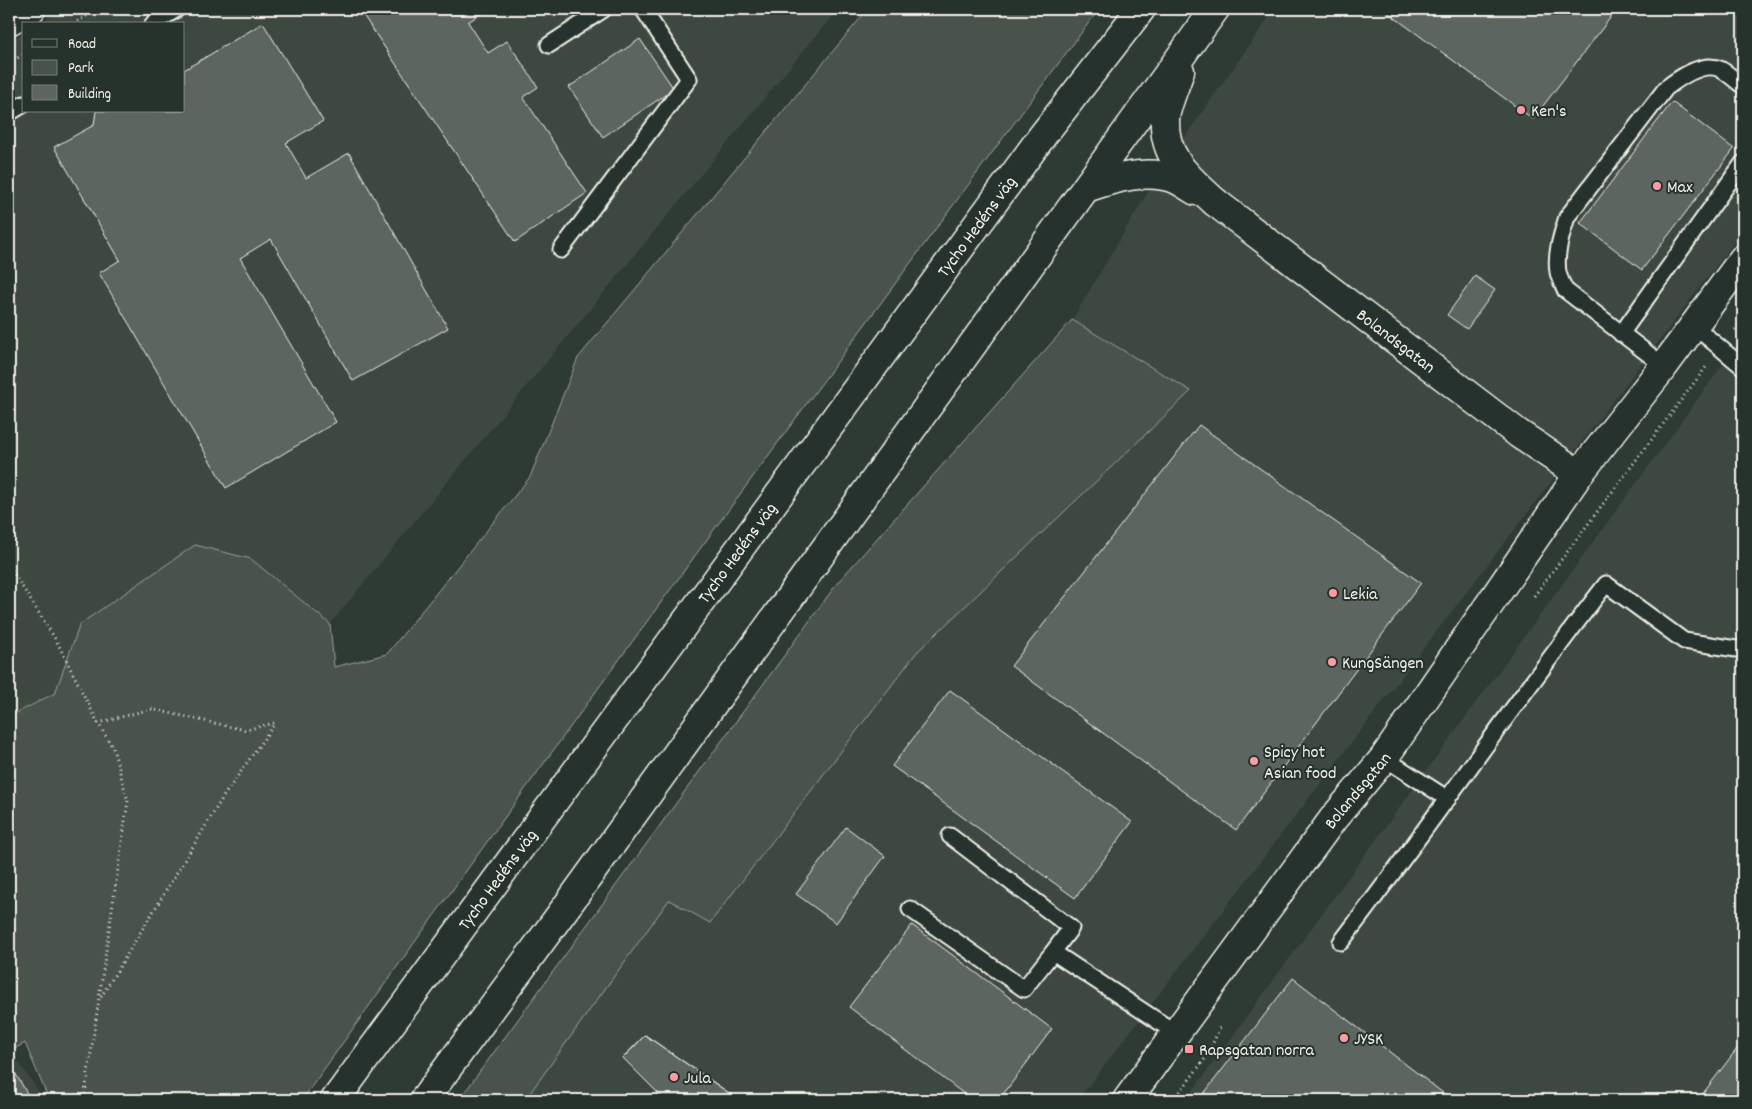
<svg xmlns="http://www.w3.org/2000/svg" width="1752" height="1109" font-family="Dekko,sans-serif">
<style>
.built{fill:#3c4841}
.green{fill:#48524c;stroke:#9ea29a}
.building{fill:#5c655e;stroke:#f4f1e8}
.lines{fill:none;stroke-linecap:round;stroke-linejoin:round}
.lane-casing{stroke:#f4f1e8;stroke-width:19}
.street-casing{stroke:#f4f1e8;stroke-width:31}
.secondary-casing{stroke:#f4f1e8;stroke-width:31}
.path{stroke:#f4f1e8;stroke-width:3;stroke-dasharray:1 4;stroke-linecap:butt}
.lane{stroke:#26332d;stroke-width:15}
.street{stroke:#26332d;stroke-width:28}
.secondary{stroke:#26332d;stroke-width:28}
.poi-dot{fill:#ff9aa2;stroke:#26332d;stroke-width:2}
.labels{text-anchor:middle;stroke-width:4;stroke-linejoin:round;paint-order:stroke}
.poi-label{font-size:18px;fill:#f4f1e8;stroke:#26332d;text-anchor:start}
.street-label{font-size:18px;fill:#f4f1e8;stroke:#26332d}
</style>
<rect width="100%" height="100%" fill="#2e3b34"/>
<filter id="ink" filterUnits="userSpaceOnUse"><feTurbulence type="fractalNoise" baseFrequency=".02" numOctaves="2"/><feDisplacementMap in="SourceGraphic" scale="10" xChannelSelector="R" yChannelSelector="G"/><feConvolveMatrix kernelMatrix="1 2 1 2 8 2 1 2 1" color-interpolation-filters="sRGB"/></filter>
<g filter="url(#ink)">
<path class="built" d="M61 9H838L330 624 251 559 80 624 55 693 9 717V42L24 33V111H184V24H39Z
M1275 9H1743V231L1078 1100H522L669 900 711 923 917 652 1191 391 1072 320 1158 175Z
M1743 338V1100H1186L1716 374Z
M14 1055 44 1100H9V1057Z"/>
<path class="green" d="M868 9H1099C830 370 563 733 302 1100H49L25 1043 9 1052V717L55 693 80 624 195 545 251 559 330 624 334 667 387 654 530 477 578 358Z
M1072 320 1191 391 917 652 710 923 669 900 525 1100H459L838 582Z"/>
<path class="building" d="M359 9H488L468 22 488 53 507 41 538 87 523 97 587 193 515 242Z
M1383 9H1617L1533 119Z
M263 23 323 121 286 143 306 178 349 153 448 328 353 381 271 239 240 258 336 422 226 488 99 273 120 260 54 147 94 125 96 111H184V70Z
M640 39 674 89 603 137 569 87Z
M1672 102 1734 149 1642 270 1580 223Z
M1475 276 1495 290 1467 329 1447 315Z
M1199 425 1421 583 1236 830 1011 666Z
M950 690 1132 822 1075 898 892 766Z
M846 827 885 856 836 923 796 894Z
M912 925 1052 1029 999 1100H972L849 1007Z
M1293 978 1421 1076 1452 1100H1199Z
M645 1035 739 1100H658L661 1096 623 1058Z
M645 1035 739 1100H658L661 1096 623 1058Z
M1743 1041V1100H1698Z
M11 1066 31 1100H9V1067Z"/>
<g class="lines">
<g class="lane-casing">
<path id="lane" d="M153 24 177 9
M549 45 604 9
M9 113 24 104
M561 250 689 79 643 9
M1694 326 1743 367
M1621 334 1743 163
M1664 366 1565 290C1563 285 1559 278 1558 272 1555 253 1562 234 1567 217L1666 88C1679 78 1703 61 1720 69 1728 73 1736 81 1743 86
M1384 758 1448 799
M950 836 1071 928 1053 952 1176 1033
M910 909 1024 989 1053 952
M1341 942C1431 824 1515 702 1606 584L1684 641 1743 650"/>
</g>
<g class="street-casing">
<g id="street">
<path id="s1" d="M1215 202 1519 434 1579 474"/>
<path id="s2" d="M1127 1100 1333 819 1384 758 1579 474 1664 366 1743 259"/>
</g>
</g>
<g class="secondary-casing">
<g id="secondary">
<path d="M9 21 31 9"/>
<path d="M1180 71C1176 84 1166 106 1165 119 1163 158 1189 178 1215 202"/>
<path d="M1086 188C1113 179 1147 168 1175 179 1182 182 1189 187 1196 191"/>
<path id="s3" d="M335 1100 1043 135 1141 9"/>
<path d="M424 1100 572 899 1215 9"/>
</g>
</g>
<path class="path" d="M73 24 98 9
M9 63 24 54
M1735 330 1743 320
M9 566 56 640 98 723 113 748 128 801 84 1100
M1534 596 1706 367
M98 723 151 709 245 730 274 723
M101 997 225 794 275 723
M1174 1100 1207 1056 1221 1025"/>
<use href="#lane" class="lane"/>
<use href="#street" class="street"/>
<use href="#secondary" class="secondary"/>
</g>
</g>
<g class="poi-dot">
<circle cx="1521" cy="110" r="5"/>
<circle cx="1657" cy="186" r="5"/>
<circle cx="1333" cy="593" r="5"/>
<circle cx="1332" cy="662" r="5"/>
<circle cx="1254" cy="761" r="5"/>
<circle cx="1344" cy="1038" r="5"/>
<rect x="1184" y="1044" width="10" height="10" rx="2.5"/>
<circle cx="674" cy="1077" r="5"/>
</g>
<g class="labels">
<g class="poi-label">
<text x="1531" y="116">Ken's</text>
<text x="1667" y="192">Max</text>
<text x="1343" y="599">Lekia</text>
<text x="1342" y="668">KungSängen</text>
<text x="1264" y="757">Spicy hot<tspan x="1264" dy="21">Asian food</tspan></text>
<text x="1354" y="1044">JYSK</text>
<text x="1199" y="1055">Rapsgatan norra</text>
<text x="684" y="1083">Jula</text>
</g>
<g class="street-label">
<text dy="6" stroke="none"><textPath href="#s3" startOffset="1084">Tycho Hedéns väg</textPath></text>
<text dy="6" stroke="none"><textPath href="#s1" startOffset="228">Bolandsgatan</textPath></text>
<text dy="6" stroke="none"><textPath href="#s3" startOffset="679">Tycho Hedéns väg</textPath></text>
<text dy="6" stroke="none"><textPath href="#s2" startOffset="386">Bolandsgatan</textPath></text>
<text dy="6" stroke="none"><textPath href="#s3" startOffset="274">Tycho Hedéns väg</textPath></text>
</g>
</g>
<rect width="1752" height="1109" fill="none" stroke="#26332d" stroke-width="30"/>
<rect x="15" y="15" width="1722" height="1079" fill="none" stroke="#f4f1e8" stroke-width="2" filter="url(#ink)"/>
<rect x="22" y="22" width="162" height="90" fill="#26332d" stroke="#787f78"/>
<rect x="32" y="39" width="25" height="8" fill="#26332d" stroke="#787f78"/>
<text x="68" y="48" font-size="15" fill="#f4f1e8">Road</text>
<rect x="32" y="60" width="25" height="15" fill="#48524c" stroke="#787f78"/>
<text x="68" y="72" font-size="15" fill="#f4f1e8">Park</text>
<rect x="32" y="85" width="25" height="15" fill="#5c655e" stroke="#787f78"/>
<text x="68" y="98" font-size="15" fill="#f4f1e8">Building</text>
</svg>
